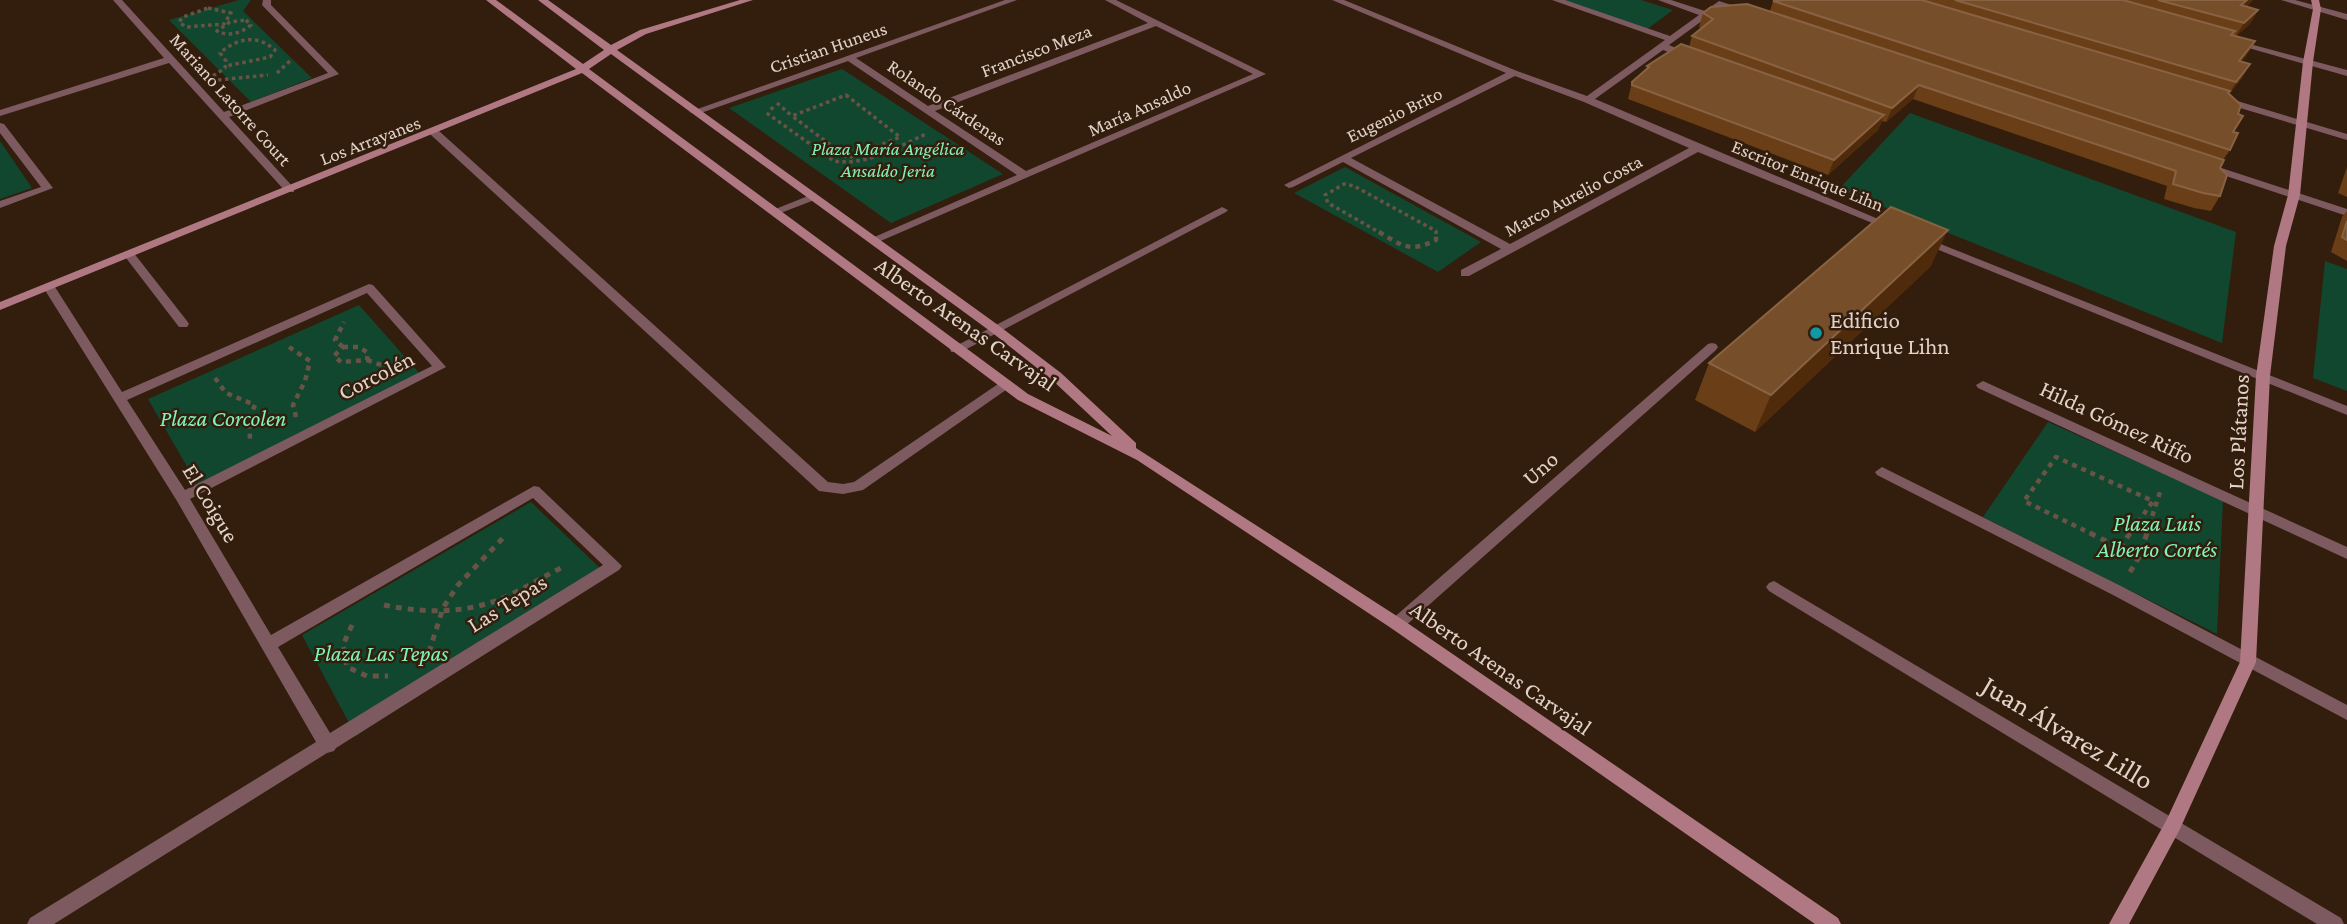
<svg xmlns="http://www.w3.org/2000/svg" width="2347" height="924" font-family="'Crimson Pro',serif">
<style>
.green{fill:#11472f}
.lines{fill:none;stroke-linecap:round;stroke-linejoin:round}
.path-far2{stroke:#685446;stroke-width:3.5;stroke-dasharray:3.5 3.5;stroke-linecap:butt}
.path-far1{stroke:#685446;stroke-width:4.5;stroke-dasharray:5 5;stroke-linecap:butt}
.path{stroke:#685446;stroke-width:5;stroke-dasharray:6 6;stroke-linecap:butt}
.lane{fill:#7d5a60;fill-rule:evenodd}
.street{fill:#7d5a60;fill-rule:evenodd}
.secondary{fill:#af7882;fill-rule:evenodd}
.wall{fill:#6a3e16}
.shaded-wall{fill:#4f2a0b}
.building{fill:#774e2a;stroke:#886343;stroke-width:2}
.culture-dot{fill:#0f9aa8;stroke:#331d0d;stroke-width:2.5}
.labels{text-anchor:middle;stroke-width:5;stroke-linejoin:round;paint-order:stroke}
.far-street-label{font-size:19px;fill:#e2d3c9;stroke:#331d0d}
.far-park-label{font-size:19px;font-style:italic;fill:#80f3b8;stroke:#331d0d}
.poi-label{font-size:23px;fill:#e2d3c9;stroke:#331d0d;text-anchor:start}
.street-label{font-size:23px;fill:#e2d3c9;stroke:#331d0d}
.park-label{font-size:23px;font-style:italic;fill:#80f3b8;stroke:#331d0d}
.near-street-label{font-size:28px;fill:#e2d3c9;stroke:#331d0d}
</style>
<rect width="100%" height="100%" fill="#331d0d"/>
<path class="green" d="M239 0H251L243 11 312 78 251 102 169 20Z
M1557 0H1641L1673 10 1646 30Z
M842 69 1003 174 891 223 729 108Z
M1910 113 2236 232 2222 343 1839 189Z
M0 141 32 188 0 199Z
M1345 167 1481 242 1438 272 1294 193Z
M2325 261 2347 269V391L2313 378Z
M359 305 421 375 197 484 148 399Z
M2048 422 2223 500 2217 634 1983 517Z
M531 502 604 572 356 736 302 635Z"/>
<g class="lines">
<path class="path-far2" d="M208 8 231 13 224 24 186 27 179 22 183 17Z
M246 20 251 25C241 33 229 37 217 31L230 22Z
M277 73 291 60
M213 76 225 68 226 61 220 53C237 38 257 34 275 50L270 57 226 66
M218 80 268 75
M846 95 900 137 848 158 792 116Z
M777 103 792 116
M773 107 768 114 834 161C867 166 897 147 926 134
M1382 234 1328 203 1325 195 1344 184 1354 186 1436 231V234"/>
<path class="path-far1" d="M1379 232C1403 246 1409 253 1436 240V232
M289 347 310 361 305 381 293 405 296 417
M343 347 335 340 344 322
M343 347H359L368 353 367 360 341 362 334 356Z
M367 360 390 368
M215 378 226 393 255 405 249 418 250 439
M2094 535 2024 501 2056 457 2153 501 2129 535
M2146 535 2161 489"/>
<path class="path" d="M2090 533 2120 548
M2120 548 2139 557
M2120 548 2130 533
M2130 572 2139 557 2147 533
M384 605C429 614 470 614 512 594 529 586 544 576 561 568
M352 625 343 645 347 667 367 676H388
M429 652 443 608 458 585 503 538"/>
<path class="lane" d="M435 130 439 131 828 482 843 484 854 482 1001 382 1006 381 1013 385 863 490 843 494 819 491 431 135 430 133Z
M129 250 133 252 187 321 189 324 187 327H179L123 254Z"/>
<path class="street" d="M113 0H122L224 112 328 73 262 5 263 0H271V5L339 74 229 117 294 188V192H286L169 63 0 116V110L164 58Z
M1005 0H1017L856 58 928 106 1148 23 1105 0H1116L1266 74 876 243 870 240 872 238 1017 175 848 61 698 114 689 112ZM1156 26 1253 74 1026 171 935 111Z
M1332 0H1344L1517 71 1587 96 1665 40 1552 0H1565L1670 36 1699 15 1658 0H1671L1705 11 1719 1 1744 9V13L1741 14 1721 7 1669 45 1690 54V58H1684L1663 50 1595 99 1897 227 1895 229H1887L1698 152 1469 276H1461V270L1501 249 1343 162 1293 187 1289 188 1284 185 1506 73ZM1515 76 1584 102 1689 148 1510 244 1351 158Z
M2281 0H2295L2347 14V20Z
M2231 39 2347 70V76L2231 43Z
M2224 97 2347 134V140L2220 102V98Z
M0 123 4 124 53 188 0 208V201L41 187 0 133Z
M2206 163 2347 209V216L2202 168V164Z
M813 194 817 195V199L778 214 774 215 768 212Z
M1222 207 1228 210 1226 212 961 352H951L950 349Z
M1923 237 2347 406V415L1919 242V238Z
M49 283 55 287 122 392 369 284 373 285 446 367 190 499 271 635 534 486 539 487 622 566 619 570 336 748 334 751 327 753 54 924H27L30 918 316 742 177 501 43 287ZM367 293 432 366 185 490 127 400ZM533 498 603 565 330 733 278 647Z
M1712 343 1716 344 1718 347 1716 350 1403 628 1397 630 1391 628 1389 624 1391 620 1708 344Z
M1983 381 2347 547V559L1978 388 1976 385Z
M1882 467 2123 587 2347 705V720L2113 595 1877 475 1875 472Z
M1774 581 2341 918 2344 924H2317L1769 591 1766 587 1769 583Z"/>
<path class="secondary" d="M486 0H496L583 64 604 50 538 0H548L611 45 640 30 740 0H753L646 34 617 50 998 325 1061 373 1136 443V448L1403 620 1838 918 1841 924H1815L1391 628 1137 460 1018 400 582 73 0 310V302L576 69ZM611 54 990 331 1051 379 1112 436 1028 394 589 69Z
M2311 0H2319L2321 9 2313 62 2300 195 2286 246 2270 376 2256 662 2179 831 2129 924H2109L2167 819 2240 662 2256 376 2274 246 2288 195 2303 62 2313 9Z"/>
</g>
<path class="wall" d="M1784 0H2253L2246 7 2258 10 2250 24 2236 36 2247 55 2241 62 2250 64 2242 78 2229 94 2238 114 2230 150 2223 160 2220 168V196L2211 211 2194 208 2164 199 2167 186 1913 99 1886 122 1882 121 1878 130 1828 175 1628 99 1632 82 1646 69 1647 66 1689 47 1692 36 1701 28 1699 27 1703 13 1770 11 1773 1Z
M2347 167V197L2338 193Z
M2347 211V261L2331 252 2342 217Z
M1931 266 1755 432 1695 400 1709 363Z"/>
<path class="shaded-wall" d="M2247 0H2253L2233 19 2241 5Z
M2258 10 2250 24 2235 37 2244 23Z
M2255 41 2247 55 2230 75 2239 61Z
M2250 64 2242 78 2228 96 2236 82Z
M1919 85 1913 99 1886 122 1892 108Z
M1884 115 1878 130 1828 175 1834 160Z
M1948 230 1931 266 1755 432 1771 395Z"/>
<path class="building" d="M1783 0H1922L2230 91 2228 93 2241 105 2238 114 2243 116 2233 132 2238 133 2230 150 1773 1Z
M1955 0H2123L2235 31 2231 35 2255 41 2239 61 2250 64 2236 82Z
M2158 0H2247L2241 5 2258 10 2244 23Z
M1747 4 2224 160 2220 168 2227 175 2220 196 2203 193 2173 184 2176 171 1919 85 1892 108 1692 36 1713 19 1703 13 1711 7Z
M1681 44 1884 115 1834 160 1632 85V82L1649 67 1647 66Z
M1891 207 1948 230 1771 395 1709 363Z
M2347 221V240L2342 237Z"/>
<circle class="culture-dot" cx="1816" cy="333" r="7"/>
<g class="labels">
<g class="far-street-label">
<text transform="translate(828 47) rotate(-19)" y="7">Cristian Huneus</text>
<text transform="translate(1036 50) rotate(-21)" y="7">Francisco Meza</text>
<text transform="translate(231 99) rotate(48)" y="7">Mariano Latorre Court</text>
<text transform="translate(947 102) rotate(34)" y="7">Rolando Cárdenas</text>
<text transform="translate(1139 108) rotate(-24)" y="7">María Ansaldo</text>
<text transform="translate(1394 114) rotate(-26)" y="7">Eugenio Brito</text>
<text transform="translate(370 140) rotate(-21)" y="7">Los Arrayanes</text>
<text transform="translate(1808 175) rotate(22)" y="7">Escritor Enrique Lihn</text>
<text transform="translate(1573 195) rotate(-28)" y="7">Marco Aurelio Costa</text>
</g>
<g class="far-park-label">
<text x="888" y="155">Plaza María Angélica<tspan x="888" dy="22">Ansaldo Jeria</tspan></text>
</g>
<g class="poi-label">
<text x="1830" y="328">Edificio<tspan x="1830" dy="26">Enrique Lihn</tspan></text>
</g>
<g class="street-label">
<text transform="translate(966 324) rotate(35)" y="8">Alberto Arenas Carvajal</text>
<text transform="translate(376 375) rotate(-27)" y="8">Corcolén</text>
<text transform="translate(2117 422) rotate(25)" y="8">Hilda Gómez Riffo</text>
<text transform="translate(2238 432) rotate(-87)" y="8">Los Plátanos</text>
<text transform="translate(1540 468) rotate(-41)" y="8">Uno</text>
<text transform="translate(211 503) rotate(59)" y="8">El Coigue</text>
<text transform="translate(507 603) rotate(-32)" y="8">Las Tepas</text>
<text transform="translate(1501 668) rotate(35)" y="8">Alberto Arenas Carvajal</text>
</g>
<g class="park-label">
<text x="223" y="426">Plaza Corcolen</text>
<text x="2157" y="531">Plaza Luis<tspan x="2157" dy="26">Alberto Cortés</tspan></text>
<text x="381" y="661">Plaza Las Tepas</text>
</g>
<g class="near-street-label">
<text transform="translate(2068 732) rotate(31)" y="10">Juan Álvarez Lillo</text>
</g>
</g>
</svg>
